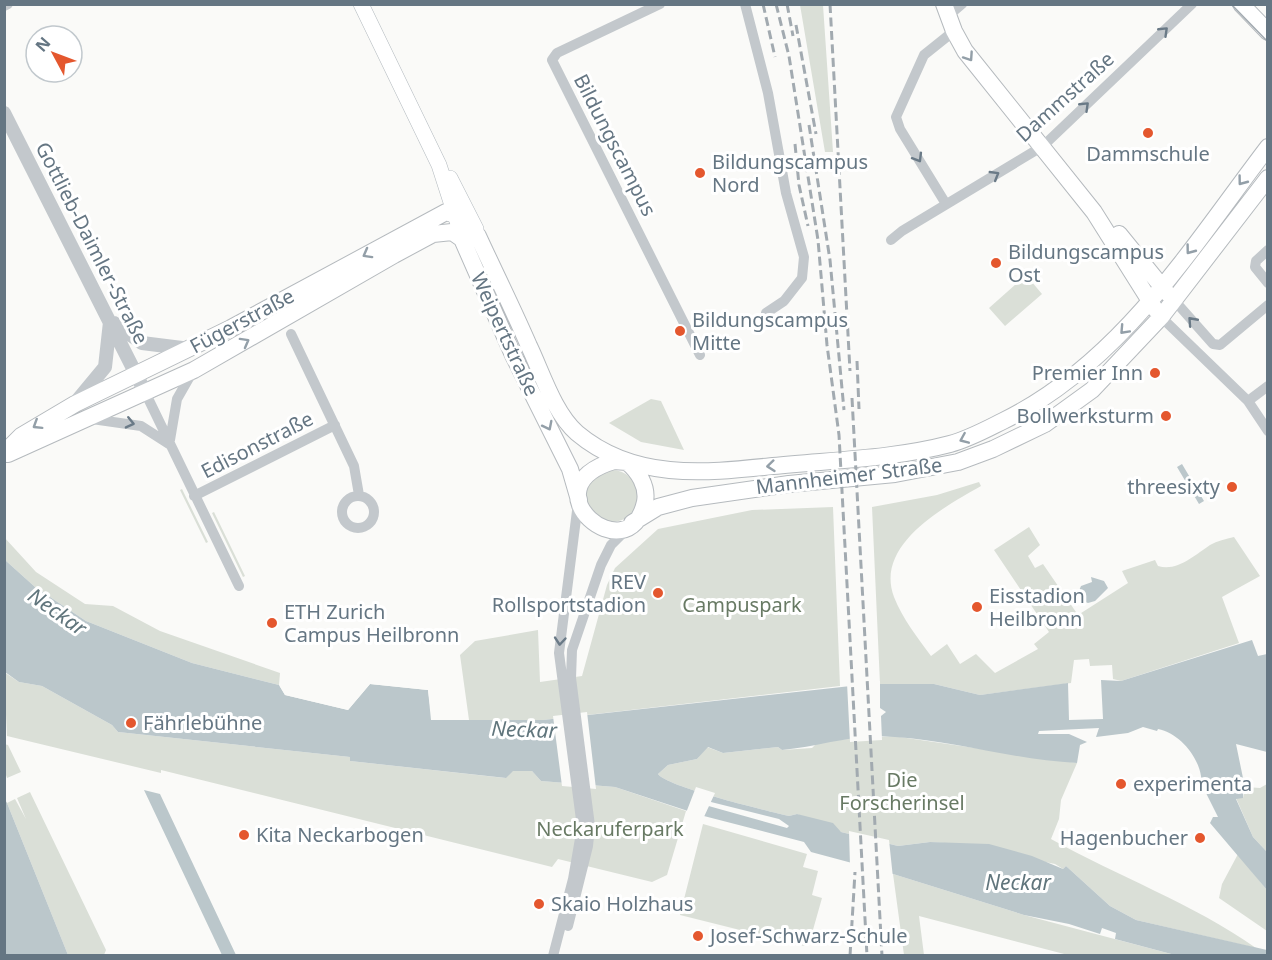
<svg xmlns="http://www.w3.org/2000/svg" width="1272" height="960" font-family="'Noto Sans',sans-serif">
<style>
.green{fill:#dadfd7}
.water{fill:#bbc7cb;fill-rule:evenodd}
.pier{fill:#fafaf8}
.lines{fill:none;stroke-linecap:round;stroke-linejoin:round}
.secondary-casing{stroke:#b3babf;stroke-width:16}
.primary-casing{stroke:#b5babe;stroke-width:18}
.minor{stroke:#c3c8cc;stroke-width:10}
.tertiary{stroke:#c3c8cc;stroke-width:14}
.secondary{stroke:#fff;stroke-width:15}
.primary{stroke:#fff;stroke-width:16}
.tram{stroke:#a2aab0;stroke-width:1.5}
.rail{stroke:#a2aab0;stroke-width:3;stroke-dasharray:9 4.5;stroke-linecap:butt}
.oneway{stroke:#6a7a87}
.oneway2{stroke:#939fa8}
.poi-dot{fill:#e4572e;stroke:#fff;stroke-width:2}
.labels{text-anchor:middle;stroke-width:6;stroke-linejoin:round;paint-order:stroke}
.street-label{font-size:20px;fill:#657683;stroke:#fff}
.poi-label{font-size:20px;fill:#657683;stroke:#fff;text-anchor:start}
.park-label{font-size:20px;fill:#687a64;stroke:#fff}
.water-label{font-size:21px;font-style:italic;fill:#60757c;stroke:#fff}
</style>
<rect width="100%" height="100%" fill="#fafaf8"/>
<path class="green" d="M800 5H823L833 152H825Z
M1026 275 1042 294 1005 326 989 308Z
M651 399 661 401 684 450 641 442 609 423Z
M586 496a26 26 0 1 1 52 0a26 26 0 1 1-52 0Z
M979 482 981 486C946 506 874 544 894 597 902 618 918 638 931 656L947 644 960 664 976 654 995 673 1038 649 1034 644 1049 632 994 550 1029 527 1040 545 1028 556 1035 568 1043 564 1078 615 1128 583 1122 571 1155 560 1158 566C1177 572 1195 555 1210 545 1217 541 1226 539 1234 537L1260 576 1222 597 1239 643 1121 681 1113 679 1112 665 1090 666 1089 659 1074 660 1071 683 980 695 934 684H880L872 507 937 495Z
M182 489 208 542 206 543 180 490Z
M833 507 840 686 543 720H469L460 655 475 641 538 630 540 682 582 676 607 585 615 568 658 529 752 510Z
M214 512 245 576 243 577 212 513Z
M4 537 36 572 85 604 113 606 160 631 280 673 279 685 192 663 86 621 35 587 5 560Z
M4 672 19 682 42 686 112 725 118 732 350 757V761L505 778 512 771H532L541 781 615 787 686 811 667 875 652 882 558 859 552 867 161 770V773L7 736Z
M893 736 1077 763 1061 800 1059 819 1051 839C1119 877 1192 903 1256 948L1136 920 1110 906 1066 866 1063 869 1055 864 959 844 930 842 898 846 841 832 797 814 789 816C768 811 667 787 658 774L668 765 697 759 707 747 723 753 778 747 782 750 812 748 817 743 835 740Z
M4 744 8 745 21 772 7 778 5 772Z
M1267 784V852L1253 837 1236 798H1243L1246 787 1260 788Z
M30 792 106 950 104 955H68L7 803 15 799 26 819 17 798Z
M703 824 807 854 803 867 818 871 812 895 822 898 809 944 804 946 680 915Z
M1238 854 1267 890V931L1219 898 1222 884Z
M893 874 1024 915 1175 955H1068L919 916 924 955H904Z"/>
<path class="water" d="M1182 464 1204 501 1199 504 1177 467Z
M5 560 35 587 86 621 192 663 279 685 285 695 348 710 370 684 428 690 432 720H543L869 684H934L980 695 1068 683 1069 720 1103 719 1101 680 1121 681 1252 640 1258 656 1267 654V752L1236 744 1243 778 1246 777 1247 781 1244 782 1243 798 1236 799 1253 837 1267 852V890L1210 823 1213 817H1218L1205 791 1199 792C1199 786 1202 785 1201 776 1198 756 1179 733 1158 729L1157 731 1143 727 1128 733 1096 737 1099 728 1039 731 1038 734H1069L1087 742 1080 745 1077 763C1015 760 956 741 895 737 855 733 819 747 782 750L778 747 723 753 708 747 697 759 668 765 658 774C667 787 768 811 789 816L797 814 833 823 841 832 898 846 930 842 989 844 1032 856 1063 869 1066 866 1110 906 1136 920 1267 950V955H1175L1115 939 1116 933 1102 928 1100 934 1069 924 1024 915 893 874 811 852 804 842 700 815 615 787 541 781 532 771H513L506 778 350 761V757L118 732 112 725 42 686 19 682 5 672ZM707 801 779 819 789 826 787 828 705 805Z
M1091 577 1104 581 1108 588 1095 601 1088 603 1080 600 1078 593 1081 586 1092 582Z
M144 790 160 794 236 955H222Z
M4 798 7 803 68 955H5Z"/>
<path class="pier" d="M370 681 430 688 434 717H449V720H431L428 690 370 684 348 710 285 695 279 685 287 692 347 706Z
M880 681V708L886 712 881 716 882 740 850 742 847 683Z
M587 712 596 789 562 786 553 716Z
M1246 777 1247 781 1199 792 1198 788Z
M696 787 715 793 703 819 686 813Z
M849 831 889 840 893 878 850 866Z"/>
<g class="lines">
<g class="secondary-casing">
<path id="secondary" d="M361 4 439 165 458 224
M450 178 476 229"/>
</g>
<g class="primary-casing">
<path id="primary" d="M944 4 954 31 965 51 1094 212 1155 309
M1241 4 1268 32
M1119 234 1167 293
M4 453 21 436 75 404 231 328 446 212 462 217 478 236C495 273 513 309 529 346 542 373 554 413 577 433 634 481 705 473 773 466 832 460 893 459 950 444 969 439 987 429 1003 421 1121 363 1191 248 1268 147
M8 454 194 370 394 255 433 234 452 232 462 239 513 355 570 469 579 500
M614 461 627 462C638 471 648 486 645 502 629 575 524 488 614 461Z
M632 523 658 507 692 498 789 484 895 474 958 462 993 449 1045 424 1092 390 1161 317 1268 178"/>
</g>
<path class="minor" d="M660 4 557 53 552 60 700 355
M745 4 768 93 786 193 804 257 802 278 784 301 766 313
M4 6 8 4
M948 16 962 4
M946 204 900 129 896 117 924 55 954 31
M891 240 902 231 1043 146 1192 4
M1268 250 1256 261 1255 267 1268 283
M1174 300 1213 344 1220 345 1268 305
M1161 317 1248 401 1268 431
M291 334 354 466 359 495
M145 392 239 586
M1248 401 1268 386
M92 419 141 426 169 444
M170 440 177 399 193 371
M342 512a16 16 0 1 1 32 0a16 16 0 1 1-32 0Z
M194 496 335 425
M568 926 588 846 590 826 571 678 572 650 601 565 611 545 628 528
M553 956 573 879 582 827 559 653 578 503"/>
<path class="tertiary" d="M4 113 145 392
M114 323 142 343 190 349
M76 402 105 367 110 322"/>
<use href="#secondary" class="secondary"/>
<use href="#primary" class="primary"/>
<path class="tram" d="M1231 4 1268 42"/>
<path class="rail" d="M763 4 775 57
M776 4 789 56 818 240 827 345 839 435 867 956
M787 4 793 36
M830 4 850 371
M796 25 816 134
M809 125 830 260 844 410
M795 144 799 185 808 226
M857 361 859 409
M852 398 882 956
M850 956 855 872"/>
</g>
<defs><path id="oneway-chevron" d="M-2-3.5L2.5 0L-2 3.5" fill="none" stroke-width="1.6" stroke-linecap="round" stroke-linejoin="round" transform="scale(1.5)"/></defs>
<g class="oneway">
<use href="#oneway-chevron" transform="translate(1164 31) rotate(-44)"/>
<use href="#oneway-chevron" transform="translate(1085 106) rotate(-44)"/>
<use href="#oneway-chevron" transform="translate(918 158) rotate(59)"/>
<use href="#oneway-chevron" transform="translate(995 175) rotate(-31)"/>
<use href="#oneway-chevron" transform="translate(1192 321) rotate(-132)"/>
<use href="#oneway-chevron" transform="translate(130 423) rotate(13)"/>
<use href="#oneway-chevron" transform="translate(560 641) rotate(95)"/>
</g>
<g class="oneway2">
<use href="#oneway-chevron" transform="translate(969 57) rotate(56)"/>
<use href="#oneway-chevron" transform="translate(1242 181) rotate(127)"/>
<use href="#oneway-chevron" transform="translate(1190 250) rotate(127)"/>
<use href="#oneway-chevron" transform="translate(367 254) rotate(151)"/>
<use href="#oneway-chevron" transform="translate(1124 330) rotate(133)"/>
<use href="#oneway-chevron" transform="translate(245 342) rotate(-29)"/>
<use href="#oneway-chevron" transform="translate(37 425) rotate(148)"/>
<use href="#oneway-chevron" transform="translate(548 426) rotate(63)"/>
<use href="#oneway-chevron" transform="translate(964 439) rotate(157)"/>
<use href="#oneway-chevron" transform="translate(771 466) rotate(174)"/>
</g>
<g class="poi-dot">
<circle cx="1148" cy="133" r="6"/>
<circle cx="700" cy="173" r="6"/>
<circle cx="996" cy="263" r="6"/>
<circle cx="680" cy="331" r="6"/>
<circle cx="1155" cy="373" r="6"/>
<circle cx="1166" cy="416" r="6"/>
<circle cx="1232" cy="487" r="6"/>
<circle cx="658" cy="593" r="6"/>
<circle cx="977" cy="607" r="6"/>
<circle cx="272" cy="623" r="6"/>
<circle cx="131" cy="723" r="6"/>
<circle cx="1121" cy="784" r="6"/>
<circle cx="244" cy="835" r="6"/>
<circle cx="1200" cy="838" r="6"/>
<circle cx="539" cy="904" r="6"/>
<circle cx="698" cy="936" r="6"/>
</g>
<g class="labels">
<g class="street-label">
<text transform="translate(1065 97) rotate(-42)" y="7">Dammstraße</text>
<text transform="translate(615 145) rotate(63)" y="7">Bildungscampus</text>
<text transform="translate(92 243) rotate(63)" y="7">Gottlieb-Daimler-Straße</text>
<text transform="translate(242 321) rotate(-28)" y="7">Fügerstraße</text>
<text transform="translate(505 334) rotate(65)" y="7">Weipertstraße</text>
<text transform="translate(257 445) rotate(-27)" y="7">Edisonstraße</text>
<text transform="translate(849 476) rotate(-7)" y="7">Mannheimer Straße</text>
</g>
<g class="poi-label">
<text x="1148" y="161" text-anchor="middle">Dammschule</text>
<text x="712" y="169">Bildungscampus<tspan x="712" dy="23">Nord</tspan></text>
<text x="1008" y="259">Bildungscampus<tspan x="1008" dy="23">Ost</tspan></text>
<text x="692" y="327">Bildungscampus<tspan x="692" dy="23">Mitte</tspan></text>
<text x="1143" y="380" text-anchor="end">Premier Inn</text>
<text x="1154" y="423" text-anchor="end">Bollwerksturm</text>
<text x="1220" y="494" text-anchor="end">threesixty</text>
<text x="646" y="589" text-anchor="end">REV<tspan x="646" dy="23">Rollsportstadion</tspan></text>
<text x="989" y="603">Eisstadion<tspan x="989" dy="23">Heilbronn</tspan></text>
<text x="284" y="619">ETH Zurich<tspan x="284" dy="23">Campus Heilbronn</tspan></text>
<text x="143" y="730">Fährlebühne</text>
<text x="1133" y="791">experimenta</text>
<text x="256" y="842">Kita Neckarbogen</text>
<text x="1188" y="845" text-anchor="end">Hagenbucher</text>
<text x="551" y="911">Skaio Holzhaus</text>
<text x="710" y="943">Josef-Schwarz-Schule</text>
</g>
<g class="park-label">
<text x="742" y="612">Campuspark</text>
<text x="902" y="787">Die<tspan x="902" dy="23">Forscherinsel</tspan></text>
<text x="610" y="836">Neckaruferpark</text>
</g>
<g class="water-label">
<text transform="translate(57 612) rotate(35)" y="7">Neckar</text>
<text transform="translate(524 730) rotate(2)" y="7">Neckar</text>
<text x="1018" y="890">Neckar</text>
</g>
</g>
<rect width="1272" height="960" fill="none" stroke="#657683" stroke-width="12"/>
<g transform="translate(54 54) rotate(311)"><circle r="28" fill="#ffffff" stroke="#c1c8cd" stroke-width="1.5"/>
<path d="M0-4.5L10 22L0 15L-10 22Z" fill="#e4572e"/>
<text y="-9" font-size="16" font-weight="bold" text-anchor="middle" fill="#657683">N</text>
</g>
</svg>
